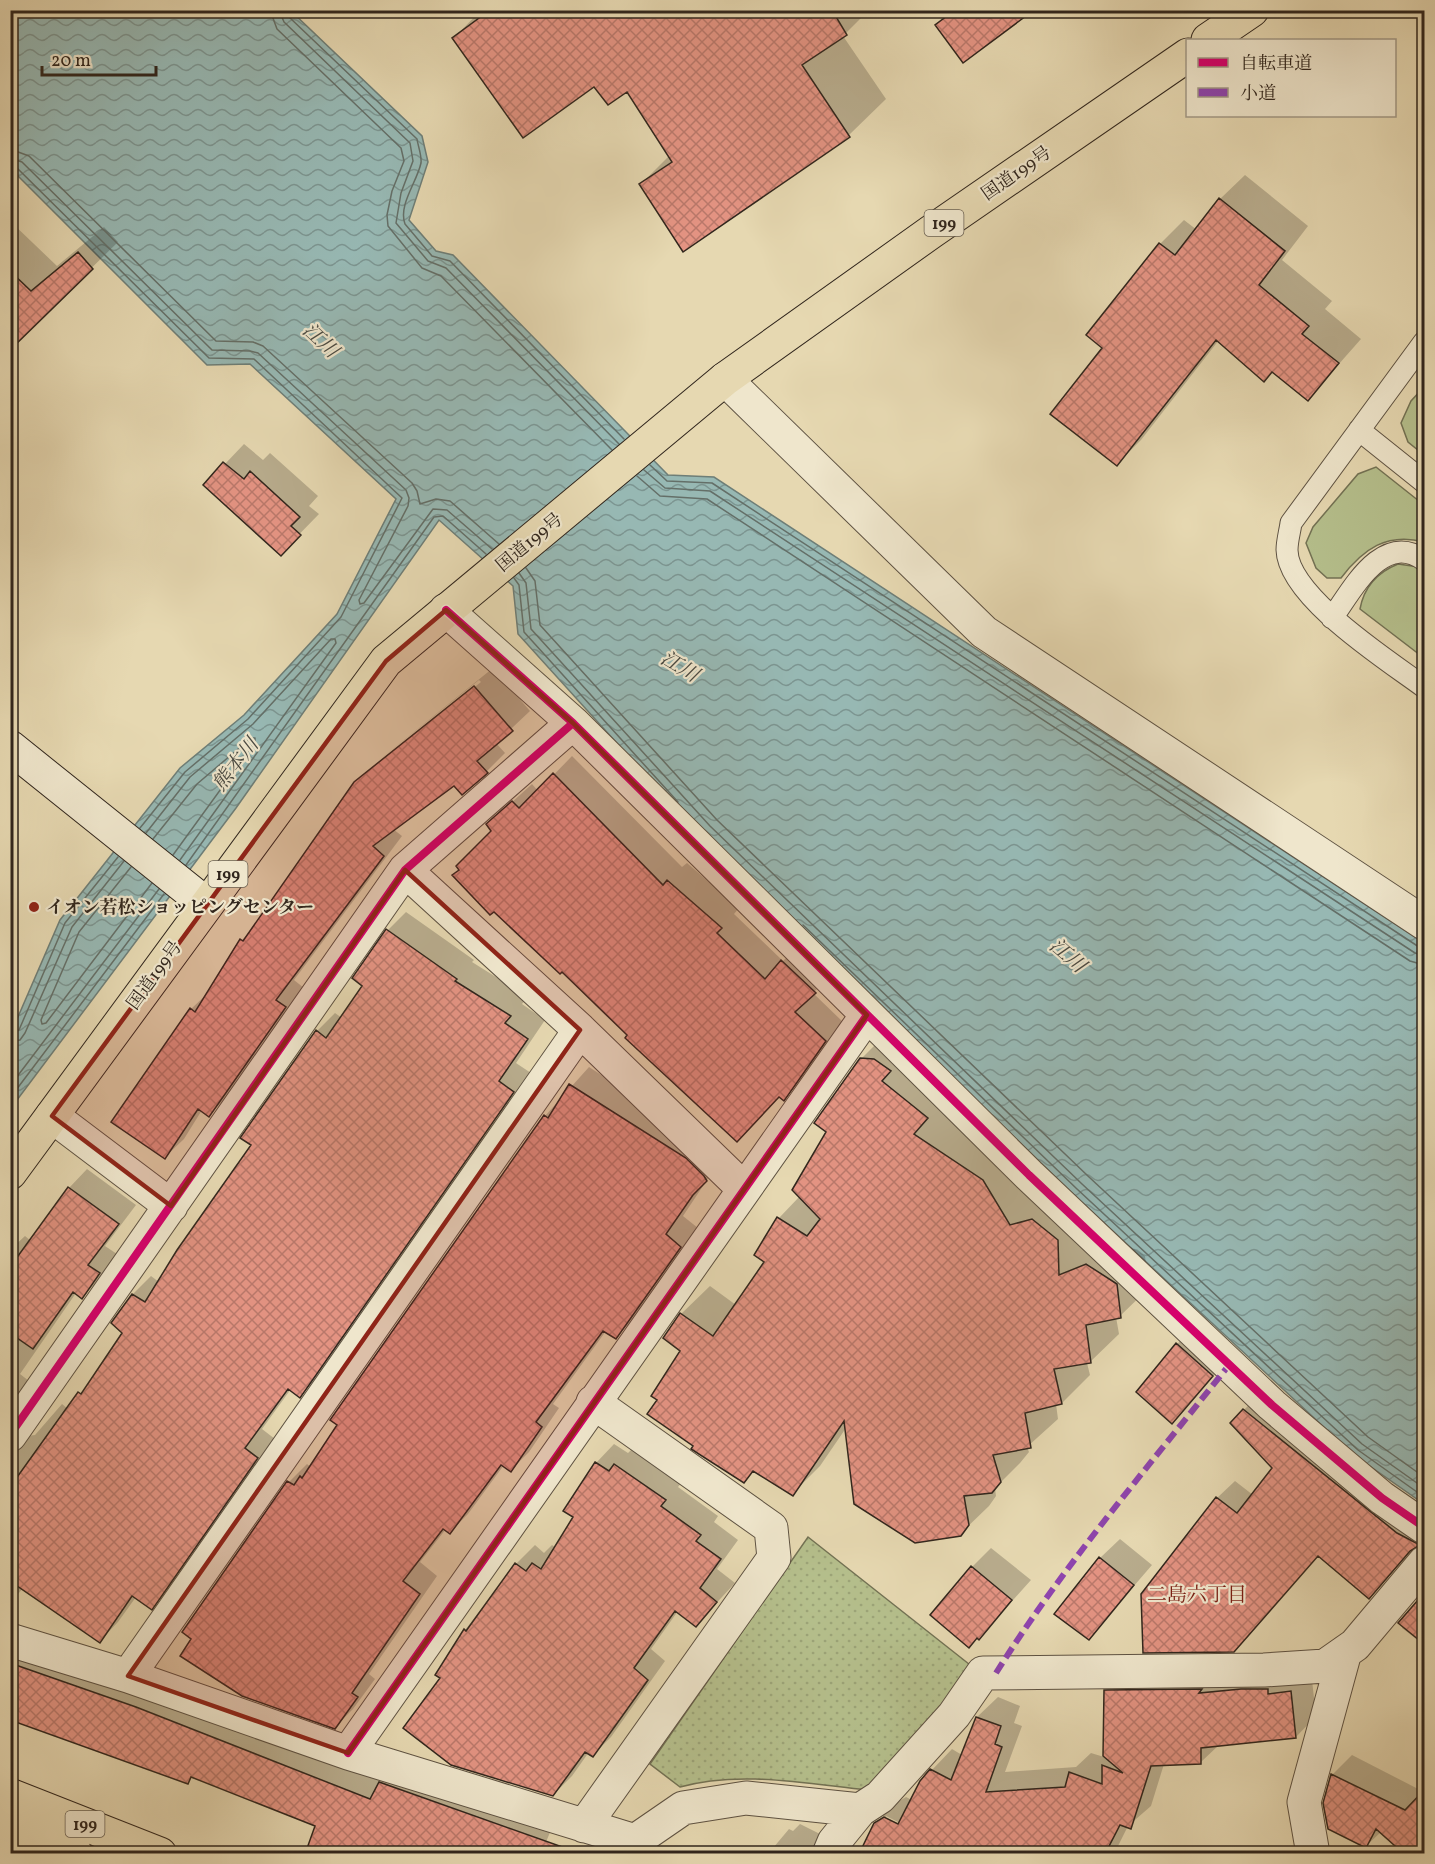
<svg xmlns="http://www.w3.org/2000/svg" width="1435" height="1864" font-family="Vollkorn,'Noto Serif JP',serif">
<style>
.grass{fill:#b5bf8c;stroke:#737254;stroke-width:1.5}
.park{fill:url(#park-dots);stroke:#737254;stroke-width:1.5}
.water{fill:url(#water-waves);stroke:#6e7e77;stroke-width:1.5}
.shadow{fill:#0003;fill-rule:evenodd}
.lines{fill:none;stroke-linecap:round;stroke-linejoin:round}
.shore{stroke:#646f68;stroke-width:1.5}
.building{fill:url(#building-cross-hatch);stroke:#31261d;stroke-width:1.5}
.lane-casing{stroke:#5e5242;stroke-width:23}
.street-casing{stroke:#5e5242;stroke-width:35}
.secondary-casing{stroke:#31261d;stroke-width:35}
.highway-casing{stroke:#31261d;stroke-width:35}
.lane{stroke:#efe6cc;stroke-width:21}
.street{stroke:#efe6cc;stroke-width:33}
.secondary{stroke:#efe6cc;stroke-width:33}
.highway{stroke:#e6d8b1;stroke-width:33}
.quiet{stroke:#8e44ad;stroke-width:6;stroke-dasharray:12 6;stroke-linecap:butt}
.cycleway-casing{stroke:#efe6cc;stroke-width:11}
.cycleway{stroke:#d6006c;stroke-width:8}
.marked{fill:#8f2418;fill-opacity:0.2;stroke:#8f2418;stroke-width:4.5;stroke-linejoin:round}
.poi-dot{fill:#8f2418;stroke:#efe6cc;stroke-width:2}
.labels{text-anchor:middle;stroke-width:4.5;stroke-linejoin:round;paint-order:stroke}
.shield{fill:#efe6cc;stroke:#6a6052;stroke-width:1.5}
.shield-label{font-size:16px;font-weight:bold;fill:#31261d}
.street-label{font-size:18px;fill:#31261d;stroke:#efe6cc}
.poi-label{font-size:18px;font-weight:bold;fill:#31261d;stroke:#efe6cc;text-anchor:start}
.water-label{font-size:20px;font-style:italic;fill:#4a4a42;stroke:#efe6cc}
.neighbourhood-label{font-size:20px;fill:#7a1f14;stroke:#efe6cc}
</style>
<defs>
<pattern id="park-dots" width="8" height="8" patternUnits="userSpaceOnUse" patternTransform="scale(1.5)"><rect width="8" height="8" fill="#b5bf8c"/><path d="M2 2h.1M6 6h.1" fill="none" stroke="#9ca478" stroke-width="1.8" stroke-linecap="round"/></pattern>
<pattern id="water-waves" width="16" height="10" patternUnits="userSpaceOnUse" patternTransform="scale(1.5)"><rect width="16" height="10" fill="#97b8b3"/><path d="M0 5q4-4 8 0t8 0" fill="none" stroke="#7c9591"/></pattern>
<pattern id="building-cross-hatch" width="8" height="8" patternUnits="userSpaceOnUse" patternTransform="scale(1.5)"><rect width="8" height="8" fill="#e39382"/><path d="M0 0l8 8M0 8l8-8" fill="none" stroke="#b9786a"/></pattern>
</defs>
<rect width="100%" height="100%" fill="#e6d8b1"/>
<filter id="stains"><feTurbulence type="fractalNoise" baseFrequency=".00333" numOctaves="4"/><feColorMatrix values="0 0 0 0 .2 0 0 0 0 .09 0 0 0 0 .02 0 0 0 .5 -.17"/></filter>
<radialGradient id="worn" r=".72"><stop offset=".6" stop-color="#630" stop-opacity="0"/><stop offset="1" stop-color="#630" stop-opacity=".3"/></radialGradient>
<path class="grass" d="M1424 387V455L1408 442 1401 423 1411 401Z
M1376 467 1424 505V542C1387 532 1363 549 1341 578H1327L1316 568 1306 543 1313 527 1358 474Z
M1398 564 1419 567 1424 572V658L1360 609C1364 587 1378 572 1398 564Z"/>
<path class="park" d="M808 1537 974 1668 868 1790C808 1784 739 1770 680 1787L650 1764Z"/>
<path class="water" d="M11 11H291L422 136 428 162 409 220 436 251 453 255 668 475 714 477 1424 943V1504L1354 1455 1073 1194 701 836 518 634 513 586 439 520 236 808 11 1108V1033L60 920 180 768 244 715 337 614 396 499 250 364 207 365 11 169Z"/>
<path class="shadow" d="M481 10H869L843 36 886 99 849 135 683 250 641 184 669 156 627 90 594 85 454 38Z
M1245 175 1308 226 1282 260 1332 301 1325 309 1361 339 1308 399 1273 371 1264 380 1219 340 1141 440 1117 464 1104 348 1160 244 1184 220 1197 230 1220 199Z
M10 221 57 266 104 227 118 242 10 348Z
M244 444 263 460 270 453 318 496 309 506 319 514 281 553 205 485Z
M493 668 530 711 496 743 505 753 486 772 455 784 393 829 402 836 294 980 304 988 228 1096 209 1115 202 1110 184 1139 165 1157 191 1009 211 990 242 940 254 928 355 783 481 682 479 680 374 764Z
M572 756 682 867 687 863 739 908 734 914 783 961 801 943 833 973 813 993 843 1022 802 1080 784 1099 630 1035 460 869 493 831 488 824 532 784 538 791Z
M406 912 474 960 472 962 528 997 522 1004 545 1020 516 1063 531 1073 318 1378 300 1396 291 1389 262 1429 275 1439 170 1590 151 1608 136 1597 118 1622 100 1641 23 1588 10 1604V1422L27 1436 35 1435 62 1404 68 1409 93 1379 124 1332 113 1323 133 1294 151 1276 159 1282 253 1145 317 1031 335 1013 342 1018 364 985 388 930Z
M889 1031 909 1053 1115 1237 1145 1256 1149 1288 1120 1316 1116 1317 1119 1334 1090 1362 1087 1363 1090 1375 1062 1403 1056 1404 1058 1419 1027 1447 1029 1452 1020 1463 995 1488 996 1496 989 1506 960 1534 846 1428 820 1466 792 1494 755 1470 743 1481 695 1446 659 1399 682 1350 665 1338 681 1314 710 1286 736 1305 767 1262 756 1255 779 1218 800 1196 861 1059Z
M589 1067 704 1141 709 1177 683 1216 698 1228 634 1319 616 1337 606 1331 553 1404 559 1408 529 1452 511 1470 504 1465 468 1514 450 1532 446 1529 420 1562 437 1576 369 1674 375 1679 353 1709 335 1727 184 1631 289 1482 307 1464 311 1467 340 1425 332 1420 545 1116Z
M87 1169 136 1205 105 1246 117 1254 100 1279 82 1297 76 1293 20 1374 29 1381 10 1410V1250L25 1236 31 1241 69 1188Z
M1197 1325 1231 1356 1172 1422 1177 1344Z
M1261 1392 1424 1539 1369 1597 1319 1555 1251 1632 1217 1498 1235 1481 1253 1495 1274 1468 1244 1410Z
M614 1444 628 1453 634 1447 683 1481 678 1487 718 1516 714 1522 738 1540 717 1569 735 1583 696 1625 678 1611 651 1649 665 1661 611 1737 593 1755 589 1752 572 1776 553 1795 437 1674 465 1630 516 1564 535 1545 544 1553 552 1545 556 1548 575 1517 565 1510 596 1463Z
M1120 1539 1152 1565 1089 1638 1100 1558Z
M991 1548 1031 1580 979 1638 972 1567Z
M1424 1594V1645L1402 1628Z
M10 1638 556 1818 541 1854 317 1825 193 1776 188 1782 10 1719Z
M1126 1670 1311 1671 1316 1716 1296 1737 1219 1745 1201 1762 1164 1764 1151 1806 1128 1826 1114 1854H883L875 1824 896 1803 906 1797 912 1800 932 1770 952 1749 962 1755 977 1717 998 1697 1020 1706 1014 1723 1022 1726 1005 1772 1076 1767 1091 1753 1104 1757 1105 1691ZM886 1816 906 1826 904 1829 886 1819Z
M1352 1755 1424 1792V1854L1381 1832 1366 1846 1325 1803 1333 1774Z
M800 1824 830 1839 828 1854H768L789 1829 793 1831Z"/>
<g class="lines">
<path class="shore" d="M270 10 277 29 401 148 404 161 392 191 387 215 388 226 422 268 441 276 612 450
M279 10 284 22 410 143 413 161 401 193 396 223 428 261 446 268 619 444
M287 10 289 17 417 139C418 146 422 156 421 163 417 182 398 205 405 224L432 256 450 261 624 439
M10 149 29 156 216 341 253 342 263 346 412 483 417 491 420 504 436 499 450 501 499 544
M10 158 22 162 212 350 250 351 258 353 406 490 409 498 408 506 359 600 360 604 364 603 433 509 447 510 492 549
M10 166 17 168 209 358 254 359 402 498 341 617 248 719 185 772 140 828
M650 465 667 481 712 483 1419 947 1424 948
M644 470 665 488 710 491 1415 953 1424 956
M637 476 660 496 707 499 1410 961 1424 965
M526 568 535 581 540 625 717 820 1089 1177 1368 1437 1424 1477
M519 573 526 583 531 629 710 826 1082 1184 1362 1444 1424 1488
M514 578 519 585 524 632 678 802
M146 833 190 777 253 724 331 639H335L336 643 180 860
M153 839 197 784 251 738H255V742L173 855
M186 865 434 517 443 516 486 554
M131 867 79 932 41 1020 42 1024 46 1023 152 883
M803 925 1077 1189 1358 1450 1424 1497
M10 1034 19 1030 65 923 118 857
M10 1042 20 1040 25 1033 72 927 124 861
M10 1086 159 889
M10 1098 164 894"/>
</g>
<path class="building" d="M490 10H832L847 35 802 65 850 137 683 252 639 184 672 162 627 92 608 105 594 87 523 138 452 38Z
M955 10H1034L963 63 935 25Z
M1219 198 1285 251 1259 285 1309 326 1302 334 1339 363 1308 401 1272 372 1264 382 1216 340 1117 466 1050 414 1102 348 1086 335 1159 243 1175 255Z
M78 252 93 269 10 350V271L31 291Z
M223 462 244 479 250 471 300 517 291 526 301 535 281 556 203 485Z
M474 686 513 731 477 761 488 773 462 795 454 786 373 846 384 856 276 1000 286 1007 209 1117 198 1109 165 1159 111 1122 190 1008 195 1012 240 939 243 941 354 782Z
M553 773 663 885 667 880 722 928 717 933 765 979 781 960 816 993 795 1012 826 1041 784 1101 779 1097 737 1142 625 1038 627 1035 562 972 560 974 494 912 490 915 452 875 459 870 456 866 491 831 486 824 512 801 519 808Z
M386 929 457 979 455 981 511 1016 505 1023 528 1039 499 1081 514 1092 300 1398 288 1389 245 1448 258 1458 152 1610 132 1596 100 1643 10 1581V1487L78 1392 81 1394 122 1333 111 1323 132 1294 145 1302 177 1250 251 1145 240 1138 316 1030 326 1038 362 986 352 978Z
M860 1058 874 1059 891 1071 882 1081 928 1118 914 1134 983 1180 1010 1225 1032 1219 1058 1240 1059 1275 1086 1264 1117 1284 1121 1318 1086 1325 1091 1363 1054 1369 1062 1404 1025 1413 1031 1448 993 1455 1001 1482 992 1493 964 1496 969 1525 961 1536 915 1543 854 1504 844 1421 793 1496 753 1471 744 1483 691 1449 693 1446 647 1414 657 1400 651 1396 680 1351 663 1338 680 1313 713 1336 764 1262 754 1255 777 1217 807 1236 820 1219 792 1190 826 1132 814 1123Z
M569 1084 686 1158 704 1176 707 1181 693 1195 666 1234 681 1247 616 1339 603 1331 536 1422 542 1427 511 1472 501 1465 450 1534 443 1529 403 1581 420 1594 352 1693 358 1697 335 1729 242 1696 180 1656 191 1639 182 1632 287 1481 294 1485 300 1476 302 1478 337 1425 330 1420 544 1115 548 1118Z
M68 1187 119 1224 88 1265 100 1273 82 1299 73 1292 33 1349 10 1333V1267Z
M1176 1343 1213 1376 1172 1424 1136 1392Z
M1243 1409 1397 1533 1420 1545 1410 1551 1369 1599 1318 1556 1234 1652 1143 1653 1141 1594 1216 1497 1237 1513 1272 1468 1230 1423Z
M595 1462 609 1471 614 1464 666 1500 661 1506 701 1535 696 1541 721 1559 700 1588 717 1602 696 1627 675 1611 634 1668 648 1680 593 1757 585 1752 553 1796 451 1765 403 1728 440 1678 435 1675 464 1629 466 1631 515 1563 526 1571 532 1563 541 1569 573 1517 563 1511Z
M1099 1557 1134 1585 1089 1640 1054 1614Z
M971 1566 1012 1600 979 1640 977 1638 969 1648 930 1615Z
M1425 1592V1645L1398 1623Z
M10 1663 136 1707 370 1799 379 1782 568 1849 567 1854H305L315 1826 191 1777 188 1784 10 1720Z
M1202 1689 1199 1693 1241 1689H1268V1694L1291 1691 1296 1738 1201 1748V1764L1151 1766 1131 1829 1120 1825 1105 1854H859L874 1823 884 1817 898 1824 920 1781 930 1769 951 1780 976 1717 1001 1726 995 1744 1002 1747 986 1792 1065 1787 1069 1772 1102 1784V1765L1123 1773 1103 1756 1104 1690Z
M1331 1774 1405 1810 1425 1789V1854H1404L1376 1829 1366 1848 1328 1829 1323 1803Z"/>
<g class="lines">
<g class="lane-casing">
<path id="lane" d="M1424 342 1291 523C1290 531 1287 541 1287 550 1288 597 1389 661 1424 687
M1359 430 1424 482
M1332 618C1353 589 1382 531 1424 560"/>
</g>
<g class="street-casing">
<path id="street" d="M725 379 984 632 1424 923
M446 610 573 723 1029 1175 1272 1405 1382 1498 1424 1527
M405 870 580 1030 743 1188
M52 1116 171 1206
M10 1435 405 870 573 723
M10 1640 128 1676 348 1753 635 1841 683 1808 746 1798 860 1810
M128 1676 580 1030
M348 1753 867 1015
M584 1826 774 1558 771 1528 593 1402
M829 1854 834 1842 860 1810 880 1797 954 1715 983 1673 1264 1670 1325 1666 1355 1645 1424 1563
M1313 1854 1304 1802 1345 1652"/>
</g>
<g class="secondary-casing">
<path id="secondary" d="M10 747 206 904"/>
</g>
<g class="highway-casing">
<path id="highway" d="M1208 40 1252 10
M10 1173 386 661 725 379 931 232 1188 55
M10 1795 160 1854
M10 1827 76 1854"/>
</g>
<use href="#lane" class="lane"/>
<use href="#street" class="street"/>
<use href="#secondary" class="secondary"/>
<use href="#highway" class="highway"/>
<path class="quiet" d="M996 1673C1065 1563 1149 1466 1229 1365"/>
<g class="cycleway-casing">
<path id="cycleway" d="M446 610 573 723 1029 1175 1272 1405 1382 1498 1424 1527
M10 1435 405 870 573 723
M348 1753 867 1015"/>
</g>
<use href="#cycleway" class="cycleway"/>
</g>
<path class="marked" d="M446 610 573 723 867 1015 348 1753 128 1676 580 1030 405 870 171 1206 52 1116 386 661Z"/>
<circle class="poi-dot" cx="34" cy="907" r="6"/>
<g class="labels">
<g class="shield">
<rect x="924.5" y="210" width="39" height="26" rx="4.5"/>
<rect x="208.5" y="861" width="39" height="26" rx="4.5"/>
<rect x="65.5" y="1811" width="39" height="26" rx="4.5"/>
</g>
<g class="shield-label">
<text x="944" y="229">199</text>
<text x="228" y="880">199</text>
<text x="85" y="1830">199</text>
</g>
<g class="street-label">
<text transform="translate(1016 173) rotate(-35)" y="6">国道199号</text>
<text transform="translate(529 542) rotate(-40)" y="6">国道199号</text>
<text transform="translate(154 975) rotate(-54)" y="6">国道199号</text>
</g>
<g class="poi-label">
<text x="46" y="913">イオン若松ショッピングセンター</text>
</g>
<g class="water-label">
<text transform="translate(321 340) rotate(43)" y="7">江川</text>
<text transform="translate(680 666) rotate(31)" y="7">江川</text>
<text transform="translate(235 764) rotate(-52)" y="7">熊本川</text>
<text transform="translate(1068 955) rotate(41)" y="7">江川</text>
</g>
<g class="neighbourhood-label">
<text x="1197" y="1601">二島六丁目</text>
</g>
</g>
<rect width="1435" height="1864" fill="none" stroke="#e6d8b1" stroke-width="36"/>
<rect x="12" y="12" width="1411" height="1840" fill="none" stroke="#31261d" stroke-width="3"/>
<rect x="18" y="18" width="1399" height="1828" fill="none" stroke="#31261d" stroke-width="1.5"/>
<rect x="1186" y="39" width="210" height="78" fill="#efe6cc" stroke="#a39986" stroke-width="1.5"/>
<rect x="1198" y="58" width="30" height="9" fill="#d6006c" stroke="#a39986" stroke-width="1.5"/>
<text x="1240" y="69" font-size="18" fill="#31261d">自転車道</text>
<rect x="1198" y="88" width="30" height="9" fill="#8e44ad" stroke="#a39986" stroke-width="1.5"/>
<text x="1240" y="99" font-size="18" fill="#31261d">小道</text>
<path d="M42 66v9h114v-9" fill="none" stroke="#31261d" stroke-width="3"/>
<text x="51" y="66" font-size="18" fill="#31261d" stroke="#efe6cc" stroke-width="4.5" paint-order="stroke">20 m</text>
<rect width="100%" height="100%" filter="url(#stains)"/>
<rect width="100%" height="100%" fill="url(#worn)"/>
</svg>
